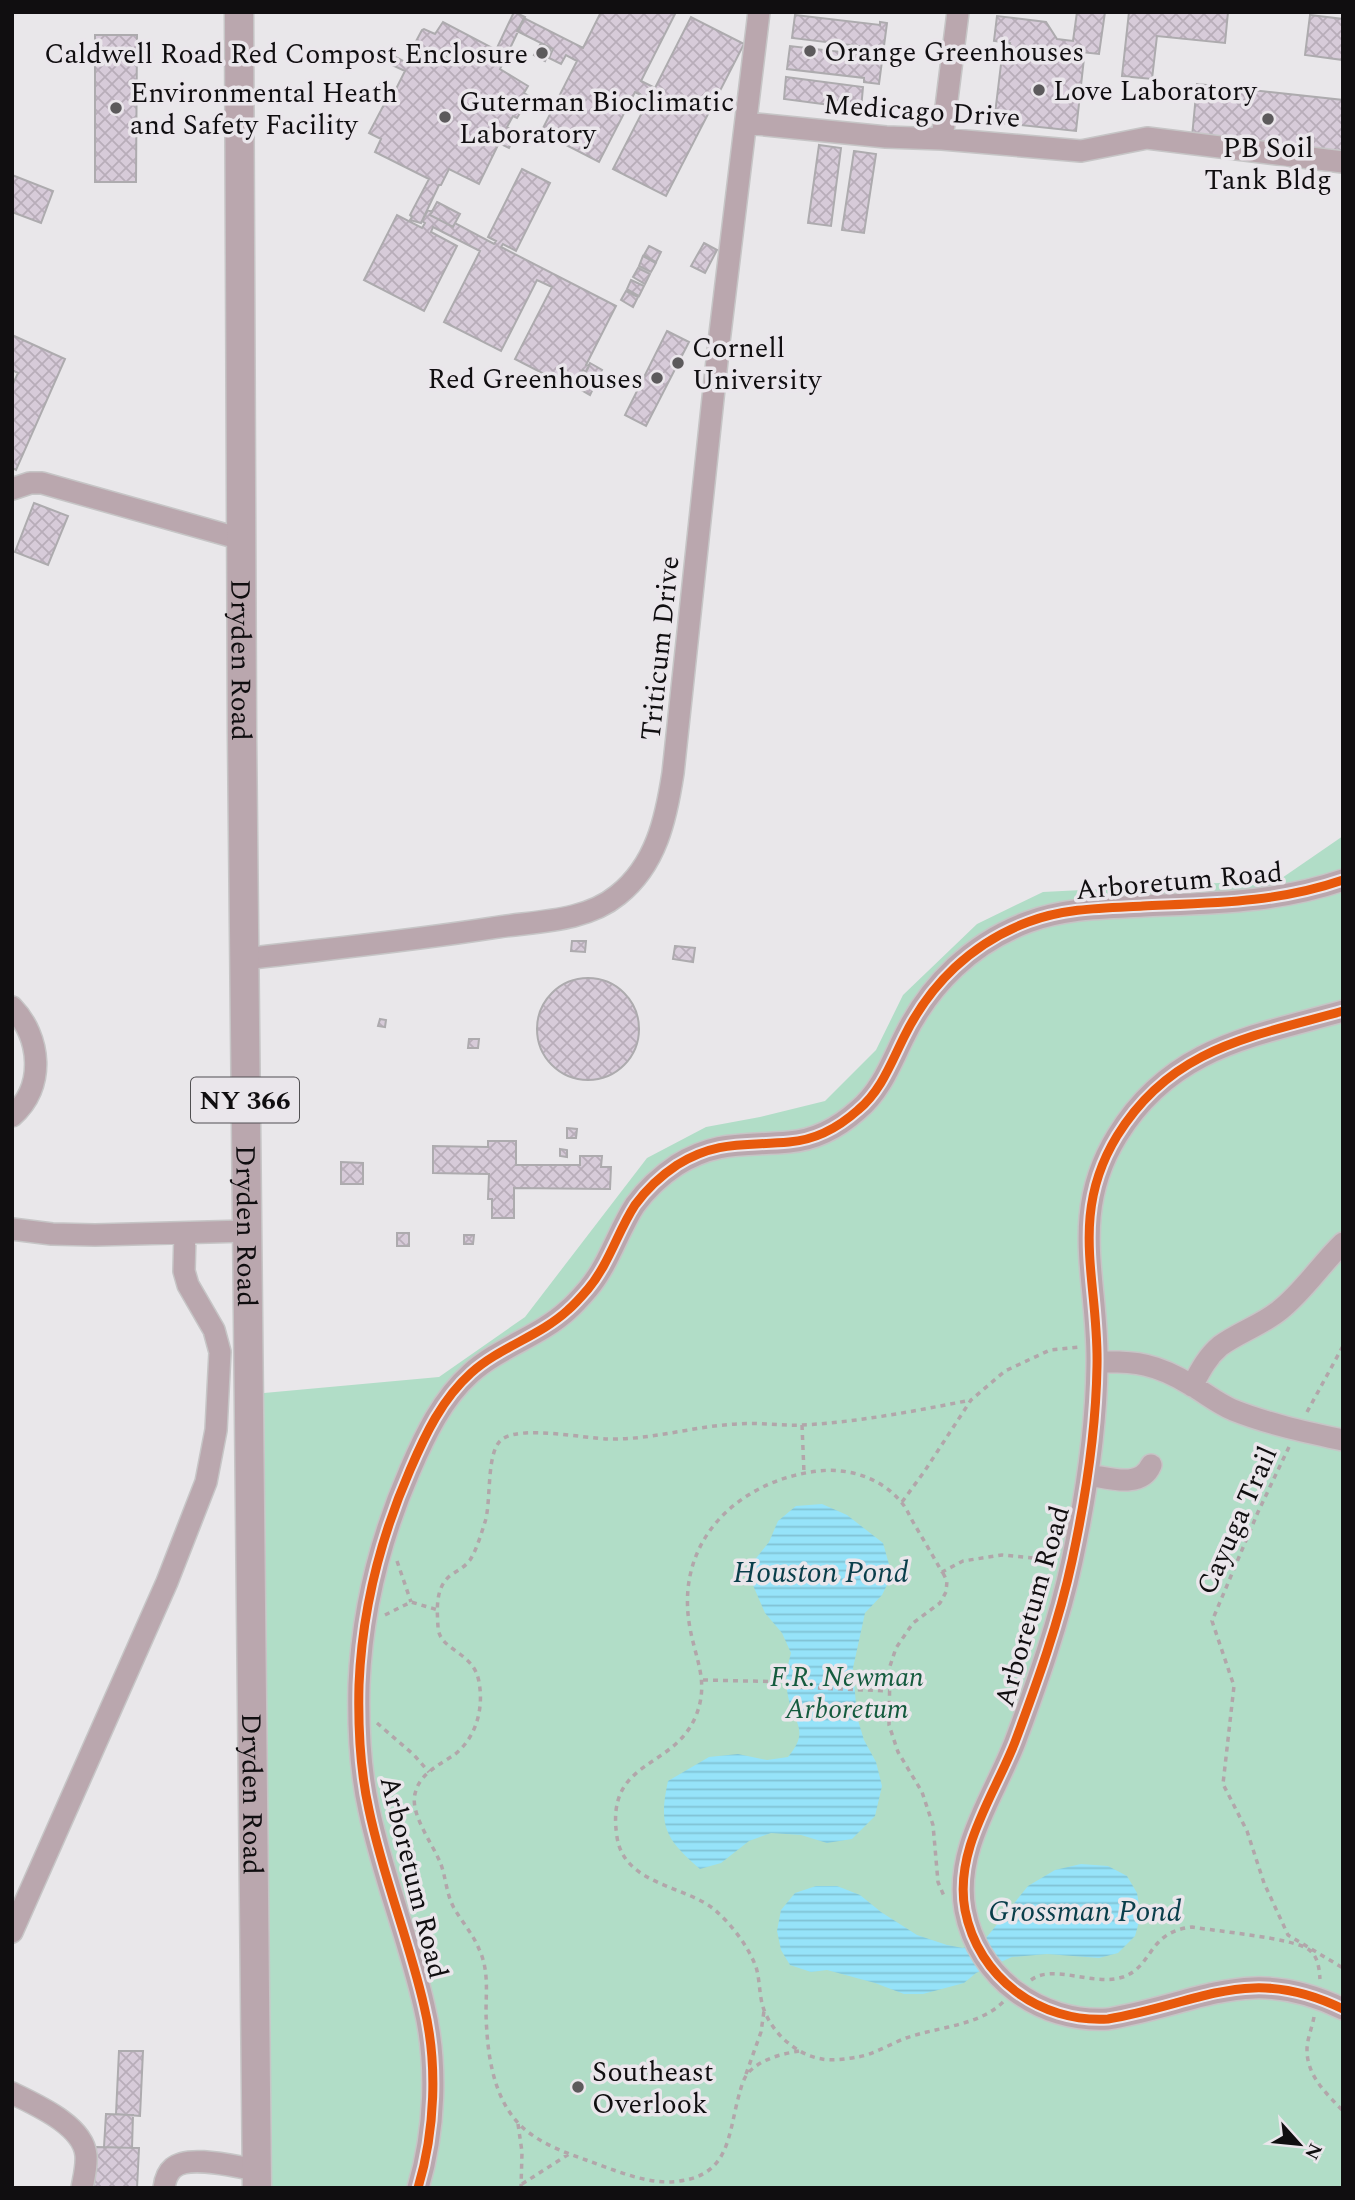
<svg xmlns="http://www.w3.org/2000/svg" width="1355" height="2200" font-family="Spectral,serif">
<style>
.park{fill:#b1ddc7}
.water{fill:url(#water-rules)}
.building{fill:url(#building-cross-hatch);stroke:#adabae;stroke-width:2}
.lines{fill:none;stroke-linecap:round;stroke-linejoin:round}
.minor-casing{stroke:#c6c5c6;stroke-width:24}
.major-casing{stroke:#c6c5c6;stroke-width:31}
.path{stroke:#b2a6aa;stroke-width:3.5;stroke-dasharray:5 5;stroke-linecap:butt}
.minor{stroke:#baa7ae;stroke-width:21}
.major{stroke:#baa7ae;stroke-width:28}
.cycleway-casing{stroke:#eae6eb;stroke-width:13}
.cycleway{stroke:#e8590c;stroke-width:9}
.poi-dot{fill:#5c5a5c;stroke:#eae6eb;stroke-width:2.5}
.labels{text-anchor:middle;stroke-width:7;stroke-linejoin:round;paint-order:stroke}
.shield{fill:#eae6eb;stroke:#514f52;stroke-width:2}
.shield-label{font-size:26px;font-weight:bold;fill:#100e10}
.poi-label{font-size:28px;fill:#100e10;stroke:#eae6eb;text-anchor:start}
.street-label{font-size:28px;fill:#100e10;stroke:#eae6eb}
.park-label{font-size:28px;font-style:italic;fill:#155b3e;stroke:#eae6eb}
.water-label{font-size:30px;font-style:italic;fill:#093e4a;stroke:#eae6eb}
</style>
<defs>
<pattern id="water-rules" width="6" height="5" patternUnits="userSpaceOnUse" patternTransform="scale(1.75)"><rect width="6" height="5" fill="#96e3f9"/><path d="M0 2.5h6" fill="none" stroke="#80c2d4"/></pattern>
<pattern id="building-cross-hatch" width="8" height="8" patternUnits="userSpaceOnUse" patternTransform="scale(1.75)"><rect width="8" height="8" fill="#d7cbd9"/><path d="M0 0l8 8M0 8l8-8" fill="none" stroke="#b8adb9"/></pattern>
</defs>
<rect width="100%" height="100%" fill="#e9e7ea"/>
<path class="park" d="M1343 836V2188H272L264 1393 439 1377 525 1317 647 1158 706 1127 760 1117 825 1101 876 1050 903 995 977 924 1043 892 1279 880Z"/>
<path class="water" d="M822 1504 847 1515 883 1543 892 1575 882 1595 865 1613 853 1668 857 1717 864 1740 876 1762 882 1786 875 1816 852 1839 827 1843 801 1835 771 1833 749 1841 721 1863 700 1869C666 1839 658 1827 668 1781L709 1757 738 1754 767 1760 788 1757C811 1729 793 1724 788 1696 785 1681 787 1667 791 1653L782 1633 765 1613 752 1583 753 1562 769 1542 778 1521 796 1506Z
M1081 1864 1108 1866 1127 1876 1137 1893 1141 1915 1135 1936 1118 1953 1099 1958 1047 1954 1012 1957 976 1973 964 1983 923 1994H904L875 1983 827 1970 811 1972 790 1965 781 1950 777 1931 781 1910 795 1893 816 1886H837L860 1895 881 1912 917 1935 947 1945 963 1948 986 1938 1028 1886 1055 1870Z"/>
<path class="building" d="M514 12 525 17 500 69 528 86 524 93 529 96 526 101 522 98 516 111 520 113 517 118 513 116 507 127 517 132 509 148 499 143 479 184 449 169 441 185H439L421 223 410 220 412 217 410 215 429 179 375 152 381 139 369 133 388 97 376 91 380 84 395 91 405 71 390 64 394 56 405 62 422 30 424 29 435 34 443 22 496 50Z
M601 12H676L641 81 655 88 691 17 744 44 666 196 613 169 649 99 635 92 599 162 541 132 577 61 566 55 561 64 549 58 553 49 517 31 524 18 583 48Z
M1077 12H1105L1099 54 1081 52 1080 57 1084 58 1076 131 994 122 1003 48 1009 49 1010 43 994 41 997 16 1046 22 1057 39 1073 41Z
M1129 12H1228L1225 43 1157 36 1152 79 1122 76Z
M795 15 880 25V22L887 23 879 84 864 82V78L787 69 790 46 867 55 868 47 792 38Z
M1310 15 1343 19V60L1305 55Z
M95 35H137L136 182H95Z
M540 45 550 50 545 61 534 55Z
M786 77 863 87 861 109 784 99Z
M1197 84 1343 100V154L1192 137Z
M819 145 841 148 831 226 808 223Z
M854 151 876 154 864 233 842 230Z
M522 169 550 183 516 251 503 244 501 247 616 306 586 365 589 366 586 372 583 370 573 389 515 359 552 287 537 280 501 351 444 322 480 251 433 227 431 232 457 246 424 311 364 280 397 215 422 228 425 223 422 221 428 210 432 212 430 215 453 227 455 223 494 244 496 241 488 237Z
M12 175 53 191 41 223 12 212Z
M437 202 460 214 453 227 430 215Z
M704 243 717 250 705 273 691 266Z
M649 246 661 252 656 262 644 255Z
M649 246 661 252 656 262 644 255Z
M643 256 656 263 651 272 639 266Z
M643 256 656 263 651 272 639 266Z
M638 268 650 274 645 284 633 277Z
M638 268 650 274 645 284 633 277Z
M631 280 644 286 639 296 627 289Z
M631 280 644 286 639 296 627 289Z
M626 291 638 297 633 307 621 300Z
M626 291 638 297 633 307 621 300Z
M667 331 689 342 646 426 625 415Z
M12 335 65 359 16 470 12 468V386L18 373 12 370Z
M590 363 602 370 590 395 578 388Z
M34 503 68 516 48 565 15 552Z
M572 941H586L585 952 571 951Z
M675 946 695 948 693 962 673 959Z
M537 1029a51 51 0 1 1 102 0a51 51 0 1 1-102 0Z
M380 1019 386 1020 385 1027 378 1026Z
M469 1039H479L478 1048H468Z
M567 1128 577 1129 576 1138H567Z
M488 1141H516V1165H580V1156H602L601 1167H611L610 1189 514 1188V1218H492V1199H488L489 1174 433 1173V1146L488 1147Z
M560 1149 567 1150V1157L560 1156Z
M341 1162 363 1163V1184H341Z
M397 1233H409V1246H397Z
M464 1235H474L473 1244H464Z
M119 2051H143L140 2116 116 2114Z
M106 2114 133 2115 132 2148 104 2147Z
M96 2147 139 2148 137 2188H94Z"/>
<g class="lines">
<g class="minor-casing">
<path id="minor" d="M746 123 886 137 942 139 1081 151 1147 138 1343 162
M942 139 958 12
M12 489 30 483H42L241 539
M244 959C327 949 409 941 492 928 533 921 584 923 618 895 656 865 666 819 673 773L719 342 759 12
M12 1007C41 1037 46 1087 12 1116
M1343 1011C1250 1037 1171 1048 1117 1136 1068 1216 1099 1282 1097 1366 1096 1432 1086 1496 1072 1561 1059 1622 1037 1683 1015 1742 994 1796 954 1850 965 1910 978 1978 1040 2023 1108 2019 1199 2004 1249 1963 1343 2009
M12 1229 52 1234 95 1235 247 1231
M1097 1362C1136 1361 1157 1364 1191 1385 1205 1393 1217 1403 1233 1410 1268 1424 1306 1432 1343 1440
M1192 1386C1200 1371 1207 1357 1220 1346 1239 1332 1262 1325 1280 1310 1304 1291 1321 1264 1343 1243
M1089 1475C1109 1478 1141 1489 1151 1465
M12 1932 167 1582 206 1482 216 1430 220 1352 214 1330 188 1285 184 1271 185 1233
M12 2093C36 2105 83 2125 86 2155 87 2166 84 2177 82 2188
M164 2188C165 2180 167 2173 173 2168 189 2154 236 2167 257 2170
M418 2188C435 2131 438 2064 424 2006 409 1940 383 1877 369 1810 360 1770 358 1726 359 1685 362 1610 380 1539 410 1470 425 1435 442 1399 471 1373 500 1347 540 1336 568 1310 575 1304 582 1296 588 1289 609 1264 618 1231 635 1205 646 1190 662 1175 677 1165 717 1140 746 1146 789 1142 815 1140 839 1127 858 1110 881 1091 891 1063 904 1037 930 984 972 943 1028 922 1065 908 1104 908 1143 906 1212 903 1276 903 1343 880"/>
</g>
<g class="major-casing">
<g id="major">
<path id="s1" d="M239 12 242 734 257 2188"/>
</g>
</g>
<path class="path" d="M1307 1412 1343 1346
M802 1425 804 1473
M1289 1447 1258 1512 1212 1621 1234 1686 1223 1784 1247 1831 1264 1883 1288 1935 1343 1968
M902 1502 924 1472 971 1400 1005 1371 1050 1350 1079 1347
M397 1561 411 1602
M943 1573 947 1581 946 1592 940 1603 913 1623 896 1648 890 1666 889 1725 898 1752 922 1792 933 1825 938 1882 944 1896
M385 1615 411 1602 438 1610
M703 1680 793 1682V1687L889 1691
M377 1723 414 1755 429 1772
M1031 1980C1054 1963 1093 1987 1123 1977 1154 1966 1147 1932 1192 1927 1215 1931 1292 1938 1308 1949 1318 1956 1319 1967 1320 1979
M1003 2002C979 2026 937 2027 906 2038 890 2044 873 2055 857 2057 847 2059 832 2061 822 2059 796 2055 771 2032 763 2007 759 1994 760 1980 756 1967 748 1946 732 1925 715 1910 685 1885 624 1885 617 1837 605 1759 671 1771 695 1718 711 1681 694 1658 689 1622 677 1541 736 1484 811 1472 843 1466 880 1476 901 1502 906 1507 909 1515 913 1522 923 1539 933 1556 942 1572L963 1561 1002 1555 1053 1560
M1314 2017C1312 2028 1307 2039 1307 2050 1307 2076 1326 2093 1343 2111
M799 2051C781 2054 761 2059 748 2073 743 2079 741 2088 739 2095 728 2135 730 2174 680 2181 649 2186 615 2170 586 2160 566 2153 545 2145 528 2132 493 2105 487 2054 486 2013 486 1991 489 1970 479 1949 473 1934 462 1922 454 1908 446 1894 446 1876 440 1862 432 1843 410 1814 415 1794 419 1774 439 1765 454 1755 476 1738 484 1709 479 1682 474 1651 439 1651 438 1627 437 1609 435 1587 451 1575 458 1570 465 1567 470 1560 477 1549 481 1534 485 1522 492 1500 485 1448 504 1438 525 1426 582 1438 608 1439 652 1440 694 1426 737 1424 759 1422 780 1426 802 1425 859 1422 915 1411 971 1400
M746 2074 761 2032 764 2011
M518 2124 522 2152 521 2188
M522 2184 569 2154"/>
<use href="#minor" class="minor"/>
<use href="#major" class="major"/>
<g class="cycleway-casing">
<path id="cycleway" d="M1343 1011C1250 1037 1171 1048 1117 1136 1068 1216 1099 1282 1097 1366 1096 1432 1086 1496 1072 1561 1059 1622 1037 1683 1015 1742 994 1796 954 1850 965 1910 978 1978 1040 2023 1108 2019 1199 2004 1249 1963 1343 2009
M418 2188C435 2131 438 2064 424 2006 409 1940 383 1877 369 1810 360 1770 358 1726 359 1685 362 1610 380 1539 410 1470 425 1435 442 1399 471 1373 500 1347 540 1336 568 1310 575 1304 582 1296 588 1289 609 1264 618 1231 635 1205 646 1190 662 1175 677 1165 717 1140 746 1146 789 1142 815 1140 839 1127 858 1110 881 1091 891 1063 904 1037 930 984 972 943 1028 922 1065 908 1104 908 1143 906 1212 903 1276 903 1343 880"/>
</g>
<use href="#cycleway" class="cycleway"/>
</g>
<g class="poi-dot">
<circle cx="810" cy="51" r="7"/>
<circle cx="542" cy="53" r="7"/>
<circle cx="1039" cy="90" r="7"/>
<circle cx="116" cy="108" r="7"/>
<circle cx="445" cy="117" r="7"/>
<circle cx="1268" cy="119" r="7"/>
<circle cx="678" cy="363" r="7"/>
<circle cx="657" cy="378" r="7"/>
<circle cx="578" cy="2087" r="7"/>
</g>
<g class="labels">
<rect class="shield" x="191" y="1077.5" width="108" height="45" rx="5"/>
<g class="shield-label">
<text x="245" y="1109">NY 366</text>
</g>
<g class="poi-label">
<text x="824" y="61">Orange Greenhouses</text>
<text x="528" y="63" text-anchor="end">Caldwell Road Red Compost Enclosure</text>
<text x="1053" y="100">Love Laboratory</text>
<text x="130" y="102">Environmental Heath<tspan x="130" dy="32">and Safety Facility</tspan></text>
<text x="459" y="111">Guterman Bioclimatic<tspan x="459" dy="32">Laboratory</tspan></text>
<text x="1268" y="157" text-anchor="middle">PB Soil<tspan x="1268" dy="32">Tank Bldg</tspan></text>
<text x="692" y="357">Cornell<tspan x="692" dy="32">University</tspan></text>
<text x="643" y="388" text-anchor="end">Red Greenhouses</text>
<text x="592" y="2081">Southeast<tspan x="592" dy="32">Overlook</tspan></text>
</g>
<g class="street-label">
<text transform="translate(922 110) rotate(4)" y="10">Medicago Drive</text>
<text transform="translate(659 648) rotate(-84)" y="10">Triticum Drive</text>
<text dy="10" stroke="none"><textPath href="#s1" startOffset="648">Dryden Road</textPath></text>
<text transform="translate(1179 880) rotate(-5)" y="10">Arboretum Road</text>
<text dy="10" stroke="none"><textPath href="#s1" startOffset="1214">Dryden Road</textPath></text>
<text transform="translate(1236 1520) rotate(-66)" y="10">Cayuga Trail</text>
<text transform="translate(1031 1606) rotate(-74)" y="10">Arboretum Road</text>
<text dy="10" stroke="none"><textPath href="#s1" startOffset="1782">Dryden Road</textPath></text>
<text transform="translate(415 1877) rotate(76)" y="10">Arboretum Road</text>
</g>
<g class="park-label">
<text x="847" y="1686">F.R. Newman<tspan x="847" dy="32">Arboretum</tspan></text>
</g>
<g class="water-label">
<text x="821" y="1582">Houston Pond</text>
<text x="1085" y="1921">Grossman Pond</text>
</g>
</g>
<rect width="1355" height="2200" fill="none" stroke="#100e10" stroke-width="28"/>
<g transform="translate(1299 2144) rotate(117)" stroke="#eae6eb" stroke-width="5" paint-order="stroke">
<path d="M0-5L12 26L0 18L-12 26Z" fill="#100e10"/>
<text y="-10" font-size="19" font-weight="bold" text-anchor="middle" fill="#100e10">N</text>
</g>
</svg>
